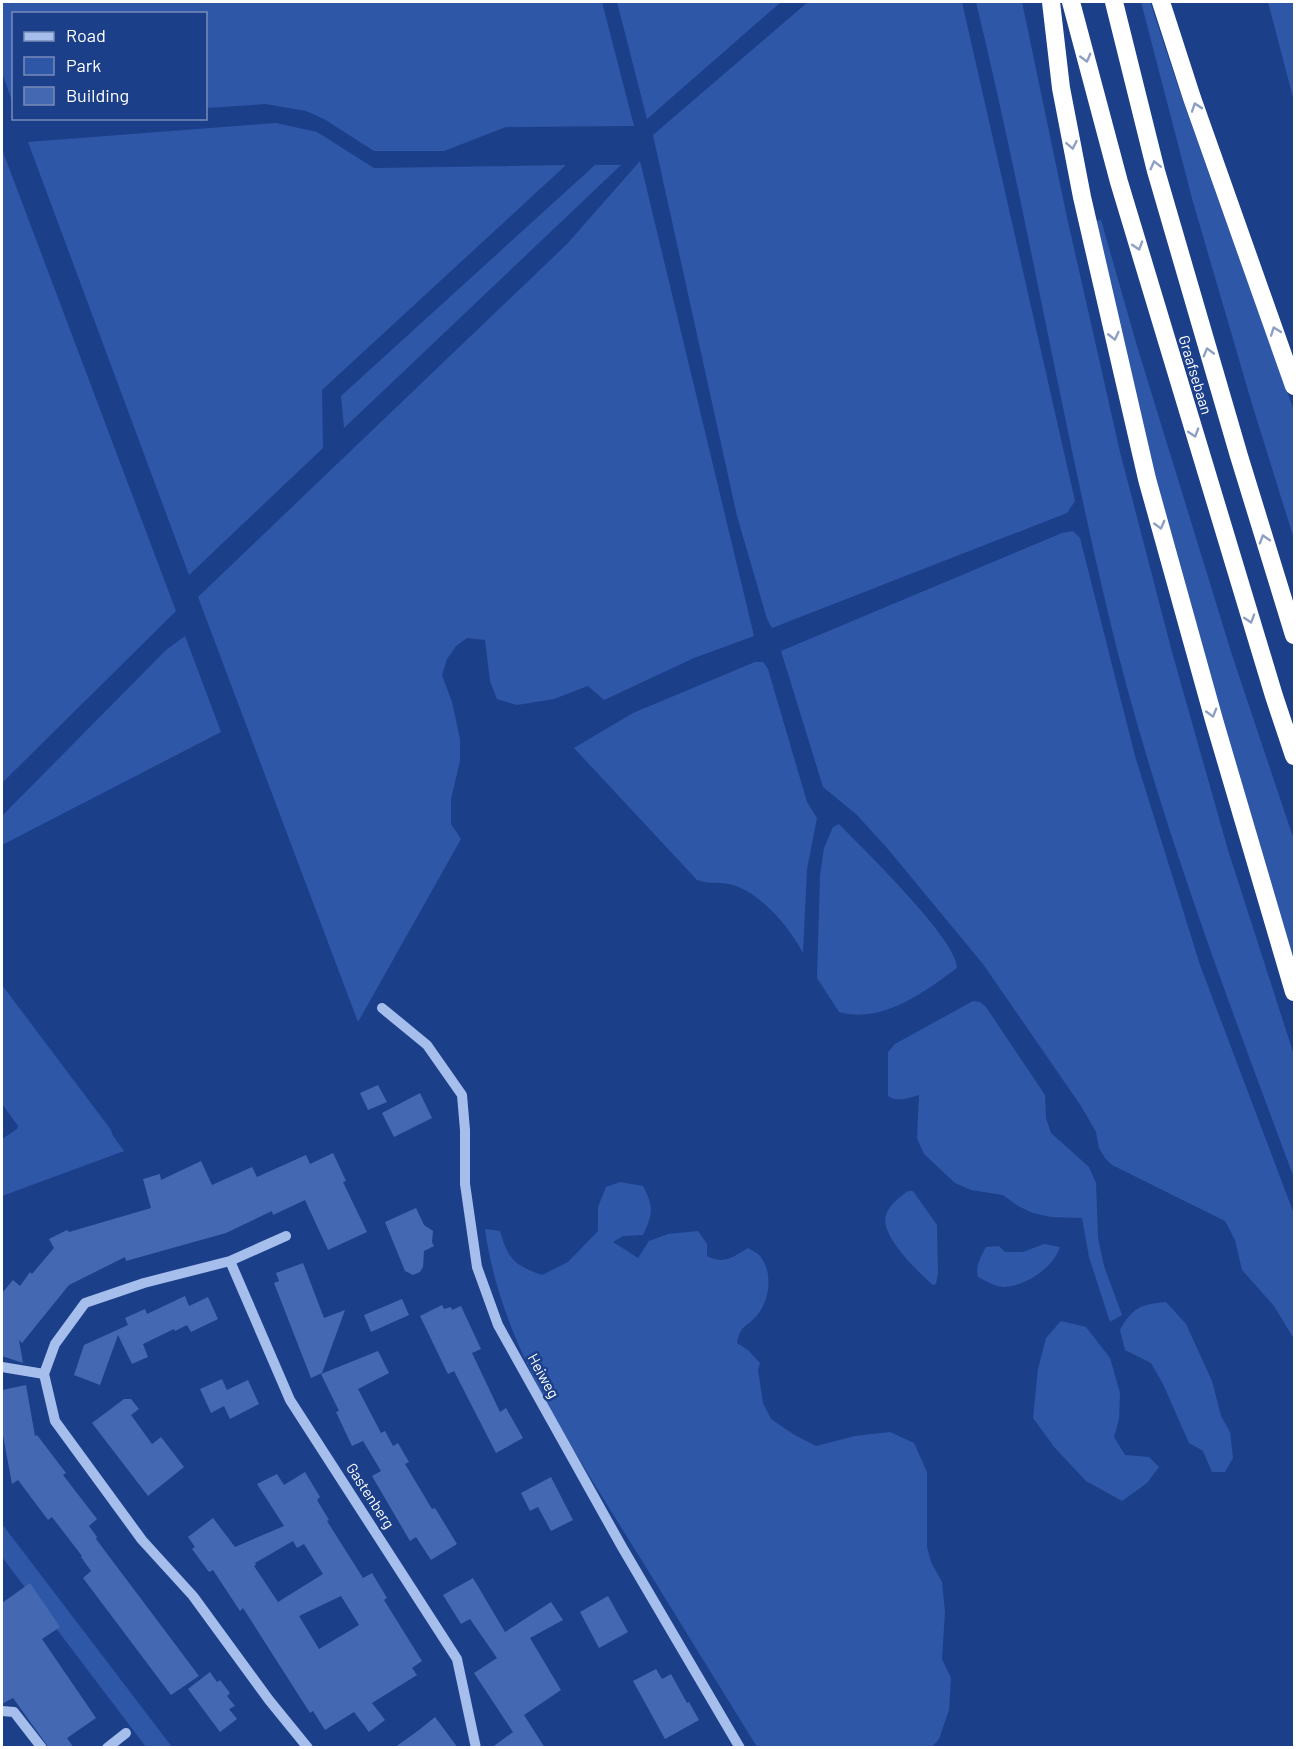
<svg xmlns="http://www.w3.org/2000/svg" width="1296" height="1749" font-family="Barlow,sans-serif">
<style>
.green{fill:#2f57a8}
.building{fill:#4469b2;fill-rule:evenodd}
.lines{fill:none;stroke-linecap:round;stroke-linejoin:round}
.minor{stroke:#a6beec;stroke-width:10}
.highway{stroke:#fff;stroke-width:18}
.oneway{stroke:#8e9fc4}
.labels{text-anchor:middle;stroke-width:5;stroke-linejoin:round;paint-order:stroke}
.street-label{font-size:15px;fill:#fff;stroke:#1c3f8a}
</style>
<rect width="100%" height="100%" fill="#1c3f8a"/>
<path class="green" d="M2 2H602L634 126 506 127 444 151H374L324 119 306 111 266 104 206 108V14H14L13 104 2 72Z
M617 2H781L647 119Z
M808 2H962L1075 501 1067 513 772 628 767 619 737 516 653 135Z
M976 2H1022L1066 213 1120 452 1172 652 1228 850 1294 1055V1178C1225 992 1154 806 1108 613 1060 410 1025 204 976 2Z
M1141 2H1150L1180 92 1294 411V539L1252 404 1193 202Z
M1268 2H1294V101Z
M276 123 317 132 374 168 566 165 322 390 323 448 189 575 28 142Z
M3 152 176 611 2 783V153Z
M640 161 754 636 694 658 604 700 588 686 554 699 517 705 497 699 490 681 485 640 467 638 456 646 447 659 442 675 452 702 460 739V761L451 799V824L461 839 358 1022 198 597 567 244Z
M595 165H621L344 428 341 396Z
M1101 220 1137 346 1232 655 1294 840V970L1267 883 1140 423 1096 221Z
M1073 531 1080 538 1135 756 1200 965 1294 1214V1339L1274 1306 1242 1270 1235 1240 1225 1221 1112 1165 1105 1158 1099 1148 1096 1132 1081 1106 983 964 887 848 857 815 823 787 781 651 1062 533Z
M185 636 221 732 2 845V816L166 650Z
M755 662H763L768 669 807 802 817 818 807 869 803 953C790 928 759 890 729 884 718 882 708 884 697 880L574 748 633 713Z
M839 824C862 848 957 939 957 968 923 993 882 1024 839 1012L817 978 820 875 824 848 833 827Z
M2 985 111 1130 113 1136 124 1151 2 1196V1139L17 1129 18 1126 2 1104Z
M973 1001 980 1002 986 1007 1045 1095 1046 1118 1051 1133 1089 1167 1096 1183 1098 1238 1104 1266 1122 1315 1110 1322 1089 1257 1082 1218 1051 1217 1033 1213 1018 1206 1003 1195 971 1190 955 1183 924 1154 917 1138 919 1095C908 1098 898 1103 888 1096V1052L895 1044Z
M620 1182 643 1186C654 1207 653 1214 643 1235L623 1236 613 1242 638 1258 649 1241 668 1234 698 1231 707 1244V1256C724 1265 733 1257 748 1248 752 1251 758 1253 760 1256 773 1272 770 1299 758 1314 747 1328 741 1323 737 1343L748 1350 760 1363 758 1370 763 1403 771 1419 793 1434 816 1446 855 1436 890 1432 914 1443 927 1472V1547L931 1562 942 1582 945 1612 942 1659 951 1678 949 1710 939 1739 932 1747H757C712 1674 667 1601 621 1527 564 1434 500 1339 485 1229L500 1231C508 1259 514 1265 542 1275L568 1262 598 1231V1207L606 1187Z
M908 1191H913L937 1225 938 1273 936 1284 933 1285C919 1273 879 1235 886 1215 889 1205 900 1197 908 1191Z
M1044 1244 1060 1247C1053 1268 1027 1285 1005 1287 995 1287 986 1281 978 1277 975 1267 981 1256 986 1247L999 1246 1005 1252H1023Z
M1166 1302 1186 1324 1212 1381 1221 1416 1230 1432 1233 1458 1225 1472H1212L1203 1451 1189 1443 1163 1384 1151 1363 1125 1350 1120 1330C1132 1308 1141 1304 1166 1302Z
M1061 1321 1086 1327 1110 1358 1120 1393 1119 1419 1114 1437 1125 1455 1149 1457 1159 1467 1147 1483 1122 1501 1086 1481 1055 1448 1033 1418 1038 1369 1046 1338Z
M2 1524 172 1747H146L2 1557Z"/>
<path class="building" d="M378 1085 387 1102 368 1110 360 1093Z
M420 1093 432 1118 394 1137 382 1113Z
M333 1153 346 1181 343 1182 367 1232 328 1250 305 1200 273 1215 272 1211 226 1233 126 1261 125 1257 69 1285 22 1343 19 1340 23 1363 2 1356V1293L13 1280 20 1286 30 1272 32 1274 54 1248 49 1239 67 1230 69 1232 151 1208 143 1179 160 1174 161 1180 201 1161 212 1185 252 1167 257 1177 306 1155 310 1164Z
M416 1208 424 1225 433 1231 432 1242 434 1246 424 1251 423 1267 420 1272 413 1275 405 1271 385 1222Z
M303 1263 324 1318 345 1310 322 1373 311 1378 274 1283 279 1281 276 1273Z
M185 1296 189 1306 208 1297 218 1319 191 1332 187 1325 175 1331 174 1329 143 1344 148 1357 132 1364 118 1335 100 1385 74 1375 84 1345 128 1325 125 1318 145 1309 147 1314Z
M402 1299 409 1315 371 1332 364 1315Z
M442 1305 444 1309 451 1307 452 1310 461 1306 481 1349 472 1353 500 1412 506 1408 523 1438 496 1453 454 1371 448 1374 444 1366 420 1316Z
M378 1351 389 1373 358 1389 381 1433 385 1431 393 1446 398 1443 409 1462 405 1464 432 1509 435 1508 457 1544 431 1560 416 1537 410 1541 372 1476 381 1471 363 1441 352 1446 336 1412 339 1411 321 1374Z
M222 1379 227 1390 248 1380 259 1404 230 1419 224 1406 211 1413 200 1389Z
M26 1385 35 1436 37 1435 66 1473 63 1475 97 1519 89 1526 97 1537 96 1539 199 1676 171 1695 83 1578 91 1571 81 1557 82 1556 52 1517 48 1520 18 1480 12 1484 2 1430V1390Z
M124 1399H131L139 1409 131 1415 152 1444 161 1437 184 1467 148 1496 92 1423Z
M305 1472 320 1497 317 1500 329 1520 327 1521 363 1578 372 1573 387 1598 384 1600 422 1661 412 1668 417 1675 372 1703 385 1720 369 1732 354 1712 325 1730 313 1711 310 1713 243 1608 240 1611 213 1570 209 1572 192 1549 195 1547 188 1537 213 1518 235 1547 284 1526 257 1484 277 1474 284 1485ZM293 1541 297 1548 304 1544 323 1574 278 1602 254 1566 256 1565 255 1563ZM341 1596 359 1625 319 1649 299 1616Z
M551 1477 573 1520 551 1531 538 1507 530 1511 521 1493Z
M473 1578 505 1632 551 1602 563 1620 530 1638 561 1690 524 1715 545 1748H491L513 1732 474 1673 497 1658 470 1619 461 1624 443 1595Z
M30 1583 60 1627 42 1639 96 1718 67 1738 74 1748H49L13 1698 2 1704V1603Z
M608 1596 628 1632 599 1648 580 1612Z
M656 1669 662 1679 671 1674 687 1703 689 1702 699 1720 665 1739 633 1681Z
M210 1672 217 1682 220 1680 230 1693 227 1696 235 1706 229 1709 237 1719 220 1732 188 1689Z
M435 1717 458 1748H394L419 1730Z"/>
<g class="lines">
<path class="minor" d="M382 1008 427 1045 462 1095 465 1130V1184L477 1267 498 1325 622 1547 740 1748
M286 1236 230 1261 144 1283 85 1303 55 1344 44 1374 55 1421 142 1540 193 1596 269 1700 308 1748
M230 1261 290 1400 457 1659 476 1748
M2 1367 44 1374
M2 1711 14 1712 42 1748
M107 1748 126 1733"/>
<path class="highway" d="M1051 2 1061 88 1082 197 1147 479 1214 720 1294 992
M1071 2 1119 182 1274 696 1294 756
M1114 2 1156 171 1239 456 1294 635
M1161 2 1192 98 1294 386"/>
</g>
<defs><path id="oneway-chevron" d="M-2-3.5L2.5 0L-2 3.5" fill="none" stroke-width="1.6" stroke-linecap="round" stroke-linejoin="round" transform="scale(1.5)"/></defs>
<g class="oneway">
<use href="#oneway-chevron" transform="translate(1086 58) rotate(75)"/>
<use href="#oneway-chevron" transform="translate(1196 107) rotate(-109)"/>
<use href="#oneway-chevron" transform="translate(1072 145) rotate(79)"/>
<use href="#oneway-chevron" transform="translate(1155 165) rotate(-104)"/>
<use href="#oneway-chevron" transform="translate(1138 246) rotate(73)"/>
<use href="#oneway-chevron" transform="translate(1275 331) rotate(-110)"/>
<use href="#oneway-chevron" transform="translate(1114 336) rotate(77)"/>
<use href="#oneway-chevron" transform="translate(1208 352) rotate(-106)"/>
<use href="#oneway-chevron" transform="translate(1194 433) rotate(73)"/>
<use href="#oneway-chevron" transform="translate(1160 525) rotate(75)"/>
<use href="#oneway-chevron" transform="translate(1264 539) rotate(-107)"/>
<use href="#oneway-chevron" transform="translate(1250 619) rotate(73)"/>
<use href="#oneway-chevron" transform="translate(1212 713) rotate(74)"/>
</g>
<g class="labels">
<g class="street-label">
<text transform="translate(1195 375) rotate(73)" y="5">Graafsebaan</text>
<text transform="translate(543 1376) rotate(61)" y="5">Heiweg</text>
<text transform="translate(370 1496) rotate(57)" y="5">Gastenberg</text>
</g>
</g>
<rect width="1296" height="1749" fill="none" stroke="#ffffff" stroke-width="6"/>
<rect x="12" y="12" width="195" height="108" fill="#1c3f8a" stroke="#778cb9" stroke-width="1.5"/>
<rect x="24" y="32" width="30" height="9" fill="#a6beec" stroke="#778cb9" stroke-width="1.5"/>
<text x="66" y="42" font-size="18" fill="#ffffff">Road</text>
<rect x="24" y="57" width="30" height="18" fill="#2f57a8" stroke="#778cb9" stroke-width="1.5"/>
<text x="66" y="72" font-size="18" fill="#ffffff">Park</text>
<rect x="24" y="87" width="30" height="18" fill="#4469b2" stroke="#778cb9" stroke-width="1.5"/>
<text x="66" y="102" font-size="18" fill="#ffffff">Building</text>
</svg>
